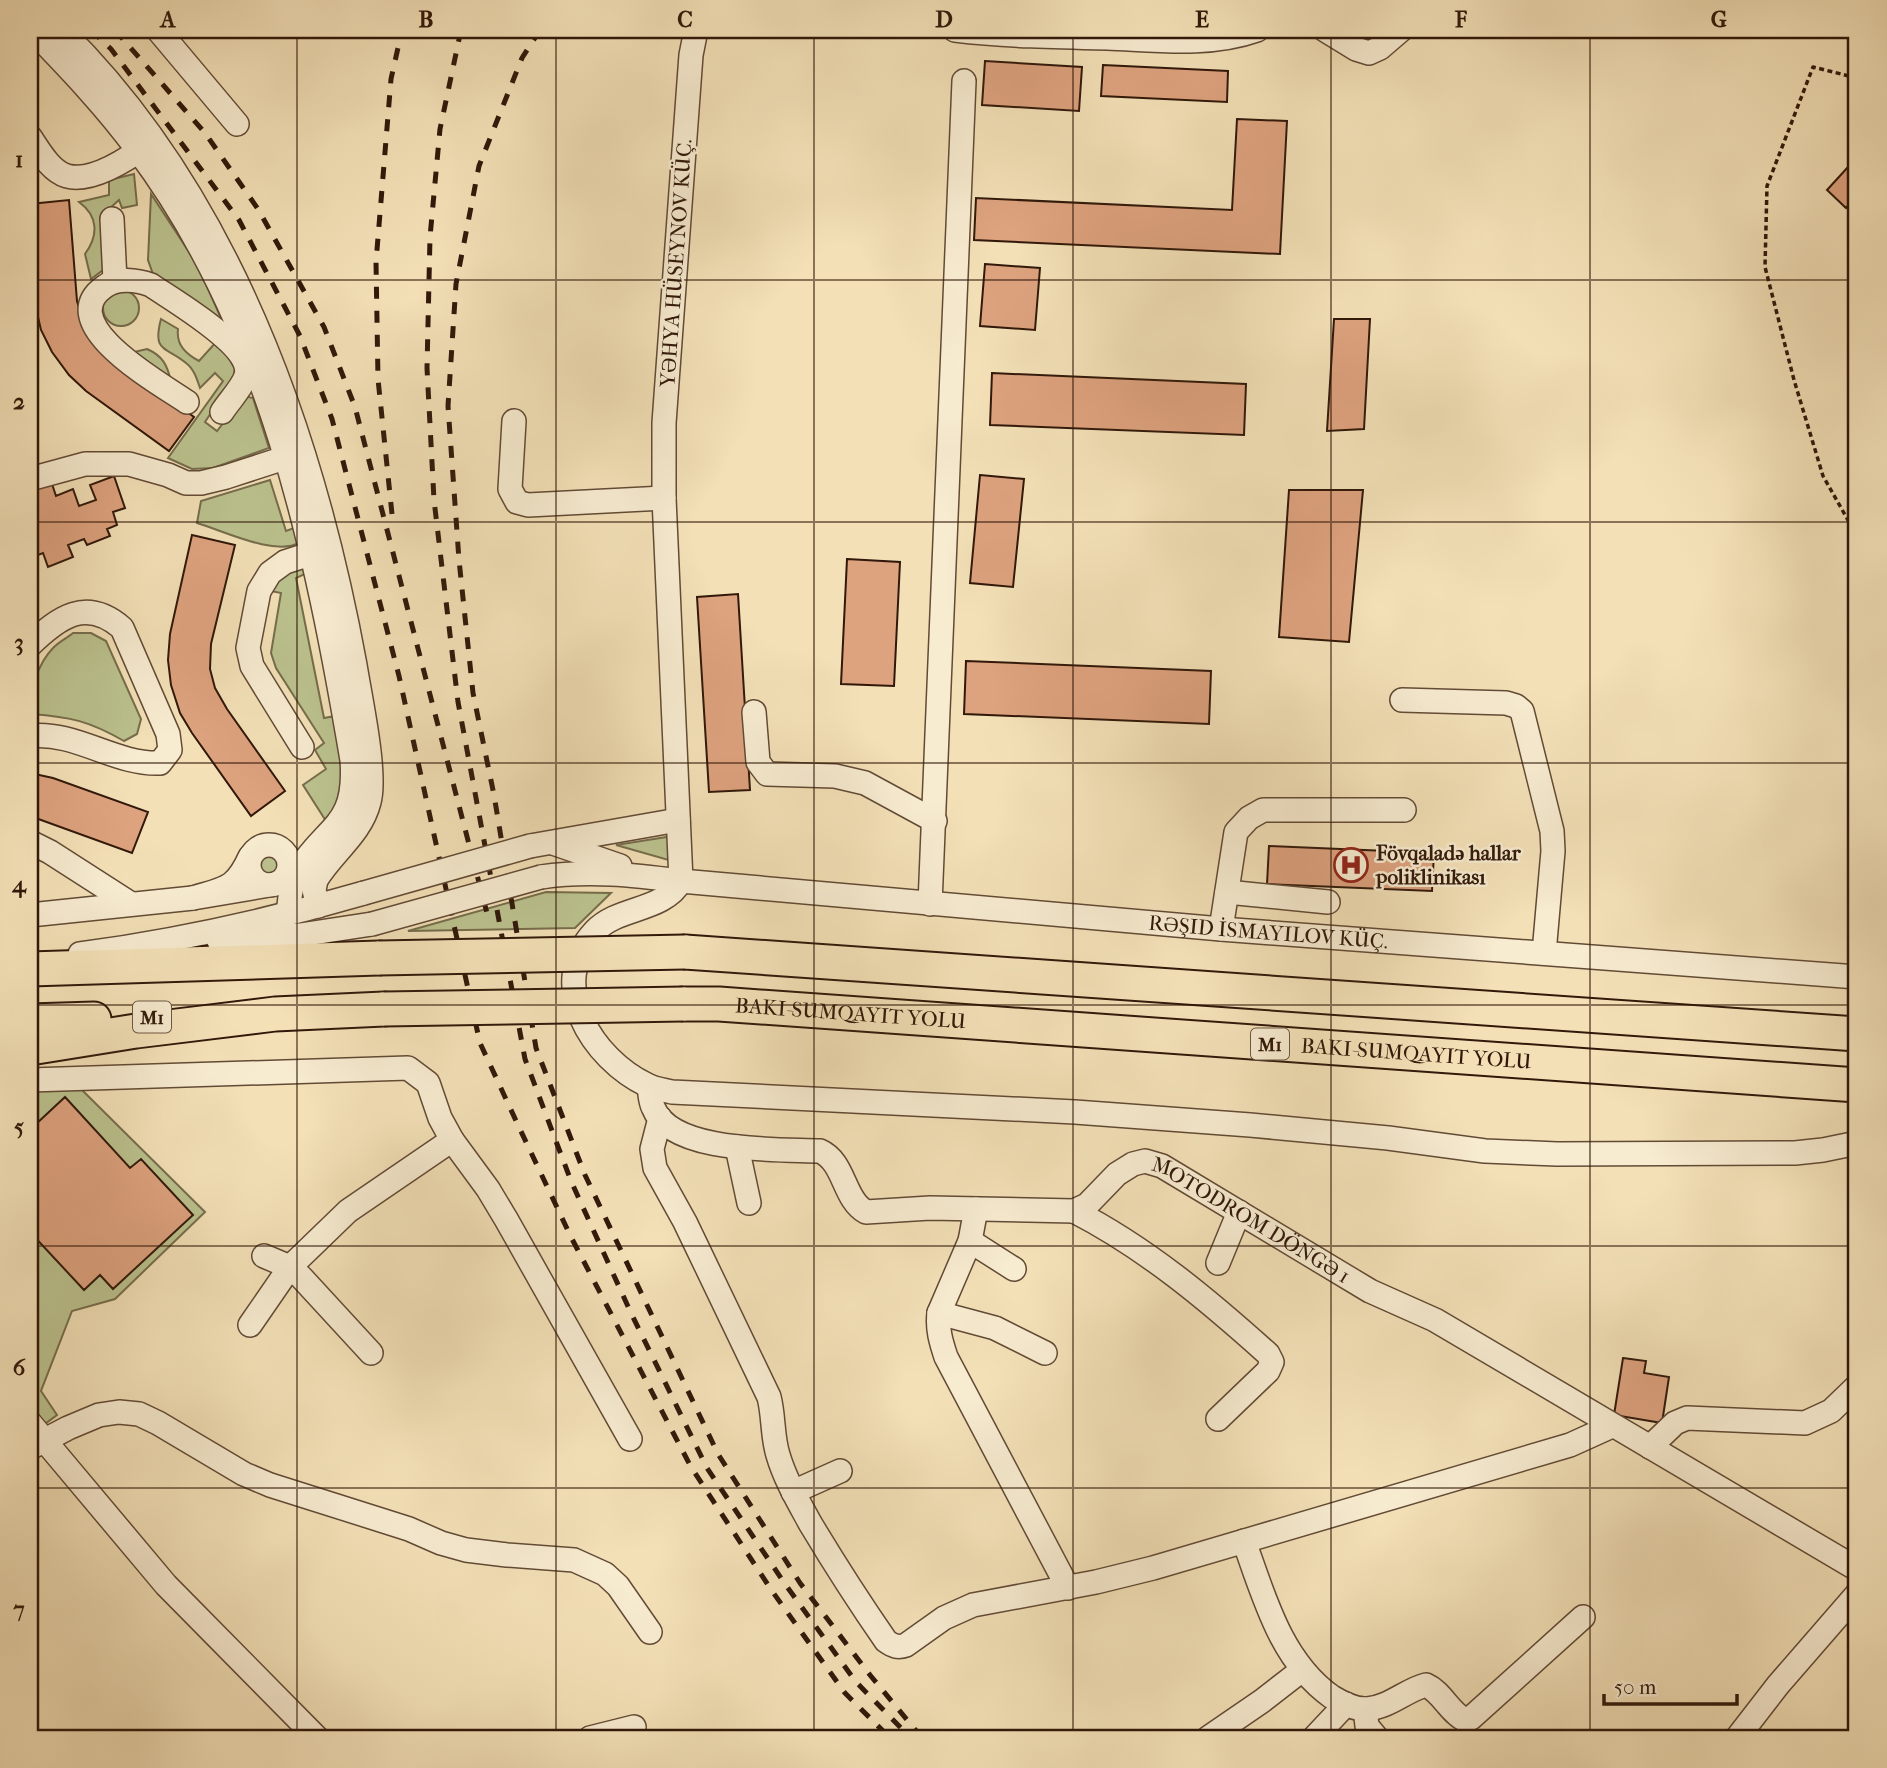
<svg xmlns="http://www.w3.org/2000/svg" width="1887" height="1768" font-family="'IM FELL French Canon',serif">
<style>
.green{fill:#bbc28e;stroke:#766d4c;stroke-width:2}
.building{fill:#dda27e;stroke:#31180a;stroke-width:2}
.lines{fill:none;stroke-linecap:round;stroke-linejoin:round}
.minor-casing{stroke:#624a35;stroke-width:26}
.highway-casing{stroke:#31180a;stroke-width:37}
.path{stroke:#31180a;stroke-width:3.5;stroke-dasharray:5 3.5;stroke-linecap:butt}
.minor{stroke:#f7ebd0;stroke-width:23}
.highway{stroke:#f3e0b7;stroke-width:33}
.rail{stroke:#31180a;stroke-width:5;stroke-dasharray:12 12;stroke-linecap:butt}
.minor-bridge-casing{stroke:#624a35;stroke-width:26;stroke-linecap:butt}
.highway-bridge-casing{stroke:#31180a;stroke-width:37;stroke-linecap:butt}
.minor-bridge{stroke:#f7ebd0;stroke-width:23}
.highway-bridge{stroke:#f3e0b7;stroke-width:33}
.grid{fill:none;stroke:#31180a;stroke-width:2;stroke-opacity:0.55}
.labels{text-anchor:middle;stroke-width:5;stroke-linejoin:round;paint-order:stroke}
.shield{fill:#f7ebd0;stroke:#6c5745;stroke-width:2}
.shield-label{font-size:19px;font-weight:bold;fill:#31180a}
.street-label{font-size:21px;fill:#31180a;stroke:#f7ebd0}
.poi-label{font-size:21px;font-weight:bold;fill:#31180a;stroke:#f7ebd0;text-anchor:start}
.neatline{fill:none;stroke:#31180a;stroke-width:2.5}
.grid-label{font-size:23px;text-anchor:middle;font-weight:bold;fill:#31180a}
</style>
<rect width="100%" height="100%" fill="#f3e0b7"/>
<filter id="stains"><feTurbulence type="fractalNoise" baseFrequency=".00286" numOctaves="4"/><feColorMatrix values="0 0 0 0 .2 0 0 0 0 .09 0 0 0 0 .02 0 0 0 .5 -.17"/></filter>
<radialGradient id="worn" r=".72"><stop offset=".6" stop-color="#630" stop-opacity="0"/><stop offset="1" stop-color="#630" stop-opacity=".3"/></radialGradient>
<path class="green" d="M134 174 137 205 122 208 119 200 110 208 103 270 91 279 85 254C99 235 98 216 79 202L109 195V180Z
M151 194 197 264 225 327 154 277 148 260Z
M103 308a18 18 0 1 1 36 0a18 18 0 1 1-36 0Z
M161 319 178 329C176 345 186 354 199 361L218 340 235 369 233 380 205 422 217 431 244 396 253 398 269 448 213 468 192 469 168 458 223 381 215 373 200 388C197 379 194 369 186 363 166 346 152 353 161 319Z
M147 349C163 356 167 365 171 381L134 352Z
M270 480 286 531 294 528 299 543C274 556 224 531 197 523L201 501Z
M304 566 307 573 296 578 324 718 335 716 345 799 326 821 303 785 326 769 315 750 324 743 276 668 271 653 281 593 271 591 277 578Z
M73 633H91L106 641 141 719 137 734 124 741C89 721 71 717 31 714 28 692 38 663 54 647 59 642 67 638 73 633Z
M673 836 672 861 616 845Z
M257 864a12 12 0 1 1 24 0a12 12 0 1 1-24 0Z
M546 892 611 893 575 928 408 931Z
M30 1087 80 1088 205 1212 115 1299 72 1311 41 1391 57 1415 30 1435Z"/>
<path class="building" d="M797 30H821L819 37Z
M1842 30H1857V35H1842Z
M985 61 1082 67 1079 111 982 105Z
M1103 65 1228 71 1227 102 1101 96Z
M1854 103H1857V126H1856Z
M1237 119 1287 121 1280 254 974 240 976 198 1232 210Z
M1848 167 1857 176V196L1846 208 1827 190Z
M69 200 77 301 84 324 112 357 194 417 169 451 86 391 69 375 52 352 41 330 35 304 30 254V204Z
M985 264 1040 268 1035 330 980 326Z
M1334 319H1370L1364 429 1327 431Z
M1854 372H1857V408H1854Z
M992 373 1246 384 1244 435 990 425Z
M980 475 1024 479 1013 587 970 583Z
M114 476 125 508 113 512 117 525 107 529 110 536 87 545 84 539 68 545 73 557 48 567 43 553 30 558V491L52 484 56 496 73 489 79 506 96 500 90 485Z
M1289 490H1363L1349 642 1279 637Z
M192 535 235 545 211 644 210 669 215 688 227 709 285 791 251 816 192 733 180 713 171 685 168 660 170 634Z
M847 559 900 562 894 686 841 684Z
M738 594 750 790 709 792 697 597Z
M966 661 1211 671 1209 724 964 714Z
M30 773 53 778 148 812 132 853 30 816Z
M1269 846 1434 853 1432 891 1267 884Z
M65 1097 130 1168 141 1159 193 1215 113 1289 100 1275 84 1290 30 1232V1119L35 1125Z
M1623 1358 1646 1361 1644 1373 1669 1377 1662 1423 1614 1415Z"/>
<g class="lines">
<g class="minor-casing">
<g id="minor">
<path d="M32 30C69 68 106 107 137 149 270 326 316 547 352 760 357 828 326 824 297 872 290 884 290 900 288 914"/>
<path d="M61 30C231 197 313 436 355 665 360 697 377 774 369 802 361 834 332 853 316 880L314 890 318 906"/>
<path d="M158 30 237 124"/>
<path d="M696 30 691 55 664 423V498L681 881C663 912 619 906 595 931 545 984 592 1059 647 1085 654 1089 664 1090 672 1092L1075 1112 1250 1125 1388 1138 1485 1151 1557 1154 1795 1153 1823 1150 1857 1143"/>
<path d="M955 30C1006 36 1056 37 1107 38 1157 40 1209 47 1257 30"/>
<path d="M1325 30 1356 49 1369 53 1380 48 1401 30"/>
<path d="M30 137C39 150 50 171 67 176 93 183 131 157 151 142"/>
<path d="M112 219 115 281"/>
<path d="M187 402C161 384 52 324 104 287 117 277 137 280 151 285 172 300 254 346 246 376 242 388 229 401 222 412"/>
<path d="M514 421 510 489 517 502 528 505 664 498"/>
<path d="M30 479 85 464H129L168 475 186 483H201L226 477 300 453"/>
<path d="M30 645C59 617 86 597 122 628L168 734 170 750 160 763C115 765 76 731 30 736"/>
<path d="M1402 700 1506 703 1516 706 1522 711 1552 831 1553 851 1544 953"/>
<path d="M754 712 758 762 767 774 835 776 865 783 935 821"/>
<path d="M302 747 252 666 248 648 259 591 270 573 285 562 313 553"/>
<path d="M30 842 50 852 131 904"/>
<path d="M553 843 620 866"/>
<circle cx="269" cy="865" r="20"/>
<path d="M530 846 678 820"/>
<path d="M250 857C235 890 225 888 193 898L275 884 305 875"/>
<path id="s1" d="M541 877C589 870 633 875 681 881L1221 929 1857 977"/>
<path d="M1227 892 1328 902"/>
<path d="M930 904 964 81"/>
<path d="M30 915 193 898"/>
<path d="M1221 929 1236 832 1249 818 1263 810H1404"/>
<path d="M219 941 300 935 372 924"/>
<path d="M80 954C176 941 272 920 364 893"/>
<path d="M30 1080 408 1068 428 1083 440 1118 452 1140 348 1211 290 1267 250 1325"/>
<path id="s2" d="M649 1086C650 1093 650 1101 653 1107 671 1154 779 1149 820 1151 845 1162 843 1199 866 1212L930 1208 1074 1211 1087 1205 1117 1174 1133 1164 1145 1161 1162 1166 1370 1291 1435 1320 1857 1569"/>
<path d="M660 1118 652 1149 655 1168 685 1222 769 1397C774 1416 772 1436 778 1455 785 1479 798 1501 810 1523 834 1563 859 1602 886 1641 893 1646 898 1648 906 1645L944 1618 973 1605 1096 1582 1153 1568 1570 1445 1612 1426"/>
<path d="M452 1140 488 1189 506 1219 630 1439"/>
<path d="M737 1147 749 1203"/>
<path d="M976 1209 970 1241 939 1313C937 1329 941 1342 946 1357L1068 1588"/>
<path d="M1074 1211C1146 1248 1208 1300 1268 1354L1272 1362 1268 1371 1218 1419"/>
<path d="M970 1241 1014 1269"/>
<path d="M264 1256 290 1267 301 1277 371 1353"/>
<path d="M1218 1263 1239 1212"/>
<path d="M939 1313 995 1328 1045 1353"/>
<path d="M30 1423 166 1585 317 1738"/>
<path d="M1650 1447 1675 1423 1687 1418 1805 1423 1831 1411 1857 1386"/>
<path d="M30 1448 68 1428 99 1415 119 1412 139 1414 158 1423 244 1474 270 1485 409 1529 441 1543 466 1550 507 1555 574 1560 605 1574 618 1586 650 1632"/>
<path d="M793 1492 840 1471"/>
<path d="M1244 1541C1264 1597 1281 1661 1332 1697 1342 1703 1355 1710 1367 1709 1390 1707 1406 1690 1426 1685 1442 1692 1449 1712 1465 1720L1471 1718 1583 1617"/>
<path d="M1365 1709 1367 1726 1377 1738"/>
<path d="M590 1738 634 1727"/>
<path d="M1208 1738 1262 1701 1302 1670"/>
<path d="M1314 1738 1346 1704"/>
<path d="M1737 1738 1778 1685 1857 1594"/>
</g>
</g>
<g class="highway-casing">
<g id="highway">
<path d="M685 952 1857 1034"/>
<path d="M30 969 379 958"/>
<path id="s3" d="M683 1004H719L1857 1085"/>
<path d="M30 1021 94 1019"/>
<path d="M30 1048 136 1031 275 1014 384 1009"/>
</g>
</g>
<path class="path" d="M1857 78 1813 67 1767 186 1765 267 1794 380 1823 476 1857 536"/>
<use href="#minor" class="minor"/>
<use href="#highway" class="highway"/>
<path class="rail" d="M91 30 111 49 239 220 300 336 332 419 399 676 480 1043 518 1125 571 1237 691 1467 772 1591 845 1693 890 1738
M115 30 205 133 258 209 324 327 355 407 488 917
M461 30 440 129 430 237 427 368 434 500 458 702 525 1059 571 1181 631 1313 707 1468 785 1584 856 1682 906 1733
M540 30 522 58 479 166 456 284 448 406 459 560 473 693 494 795 536 1048 585 1175 718 1454 800 1583 870 1675 922 1738
M392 514 378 379 376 262 391 79 402 30"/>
<g class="minor-bridge-casing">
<path id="minor-bridge" d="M364 893 530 846
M372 924 541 877"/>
</g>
<g class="highway-bridge-casing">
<path id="highway-bridge" d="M379 958 685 952
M384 1009 683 1004"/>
</g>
<use href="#minor-bridge" class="minor-bridge"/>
<use href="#highway-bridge" class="highway-bridge"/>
</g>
<path class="grid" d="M297 30V1738M556 30V1738M814 30V1738M1073 30V1738M1331 30V1738M1590 30V1738M30 280H1857M30 522H1857M30 763H1857M30 1005H1857M30 1246H1857M30 1488H1857"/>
<defs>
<g id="hospital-ring" transform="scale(1.75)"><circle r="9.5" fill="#f7ebd0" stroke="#8f2418" stroke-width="1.5"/><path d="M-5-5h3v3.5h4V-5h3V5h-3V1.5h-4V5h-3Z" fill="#8f2418"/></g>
</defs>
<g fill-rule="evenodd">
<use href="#hospital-ring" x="1351" y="865"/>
</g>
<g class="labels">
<g class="shield">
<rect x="133" y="1001.5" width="38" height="31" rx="5"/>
<rect x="1251" y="1028.5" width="38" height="31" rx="5"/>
</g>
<g class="shield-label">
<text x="152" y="1024">M1</text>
<text x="1270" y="1051">M1</text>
</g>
<g class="street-label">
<text transform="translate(676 263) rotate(-86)" y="7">YƏHYA HÜSEYNOV KÜÇ.</text>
<text dy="7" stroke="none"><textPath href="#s1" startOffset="730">RƏŞID İSMAYILOV KÜÇ.</textPath></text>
<text dy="7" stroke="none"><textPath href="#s3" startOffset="168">BAKI-SUMQAYIT YOLU</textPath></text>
<text dy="7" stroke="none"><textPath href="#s3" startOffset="735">BAKI-SUMQAYIT YOLU</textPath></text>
<text dy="7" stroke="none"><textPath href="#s2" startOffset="698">MOTODROM DÖNGƏ 1</textPath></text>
</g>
<g class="poi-label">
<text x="1376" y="860">Fövqaladə hallar<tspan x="1376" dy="24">poliklinikası</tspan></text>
</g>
</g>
<rect width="1887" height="1768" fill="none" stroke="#f3e0b7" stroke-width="77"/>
<path d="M1604 1694v10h133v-10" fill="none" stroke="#31180a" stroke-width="3.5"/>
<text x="1614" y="1694" font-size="21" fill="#31180a" stroke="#f7ebd0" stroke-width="5" paint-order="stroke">50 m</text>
<rect x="38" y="38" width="1810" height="1692" class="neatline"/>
<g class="grid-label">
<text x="168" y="27">A</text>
<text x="426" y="27">B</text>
<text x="685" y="27">C</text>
<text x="944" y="27">D</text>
<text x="1202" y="27">E</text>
<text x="1461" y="27">F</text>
<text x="1719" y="27">G</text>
<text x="19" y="167">1</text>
<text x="19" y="409">2</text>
<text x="19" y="650">3</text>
<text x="19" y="892">4</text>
<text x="19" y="1134">5</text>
<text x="19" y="1375">6</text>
<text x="19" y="1617">7</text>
</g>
<rect width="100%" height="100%" filter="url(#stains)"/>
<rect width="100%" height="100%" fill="url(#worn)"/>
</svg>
